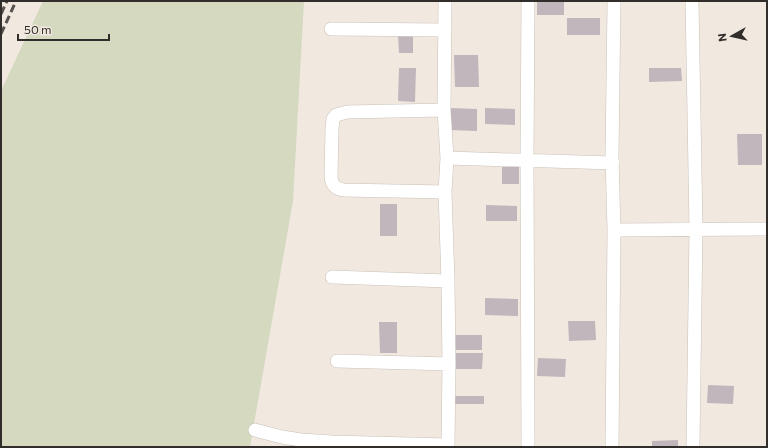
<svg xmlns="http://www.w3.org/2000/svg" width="768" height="448" font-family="Commissioner,sans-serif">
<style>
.green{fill:#d4d9bf}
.building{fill:#c0b6bc}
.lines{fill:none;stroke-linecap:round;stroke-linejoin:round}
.minor-casing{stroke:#c9c1b8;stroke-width:14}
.minor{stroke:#fff;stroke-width:13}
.rail{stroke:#56524e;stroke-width:3;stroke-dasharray:8 4;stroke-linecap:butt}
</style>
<rect width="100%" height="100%" fill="#f1e8e0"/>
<path class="green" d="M43 1H304L293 201 250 447H1V91Z"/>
<path class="building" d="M537 1H564V15H537Z
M567 18H600V35H567Z
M398 35H413V53H399Z
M454 55H478L479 87H455Z
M399 68H416L415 102 398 101Z
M649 68H681L682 81 649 82Z
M450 108 477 109V131L449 130Z
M485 108 515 109V125L485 124Z
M737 134H762V165H738Z
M502 167H519V184H502Z
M380 204H397V236H380Z
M486 205 517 206V221H486Z
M485 298 518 299V316L485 315Z
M568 321H595L596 340 569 341Z
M379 322H397V353H380Z
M453 335H482V350H452Z
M453 353H483L482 369H453Z
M538 358 566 359 565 377 537 376Z
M708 385 734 386 733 404 707 403Z
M452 396H484V404H452Z
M678 440V447H652V441Z"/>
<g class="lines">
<g class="minor-casing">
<path id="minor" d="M445 1 444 110 447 158 445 192 448 281 449 364 448 447
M528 1 527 160 528 447
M692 1 696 229 693 447
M331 29 445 30
M444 110 347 112 336 115 333 119 332 129 331 177C332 186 336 189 344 190L445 192
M447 158 613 163
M614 230 767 229
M332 277 448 281
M337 361 449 364
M255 430 282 437 301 440 332 442 448 445
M612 447 614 230 612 157 614 1"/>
</g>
<use href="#minor" class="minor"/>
<path class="rail" d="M1 14 7 1
M1 34 16 1"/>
</g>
<rect width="768" height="448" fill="none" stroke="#302d2a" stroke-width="4"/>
<g transform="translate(732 36) rotate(262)" stroke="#f1e8e0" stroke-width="3" paint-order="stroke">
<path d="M0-3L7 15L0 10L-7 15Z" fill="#302d2a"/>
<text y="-6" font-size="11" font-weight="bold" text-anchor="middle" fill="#302d2a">N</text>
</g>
<path d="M18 34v6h91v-6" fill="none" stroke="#302d2a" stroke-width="2"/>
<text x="24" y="34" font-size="12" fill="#302d2a" stroke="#f1e8e0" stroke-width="3" paint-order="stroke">50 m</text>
</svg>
